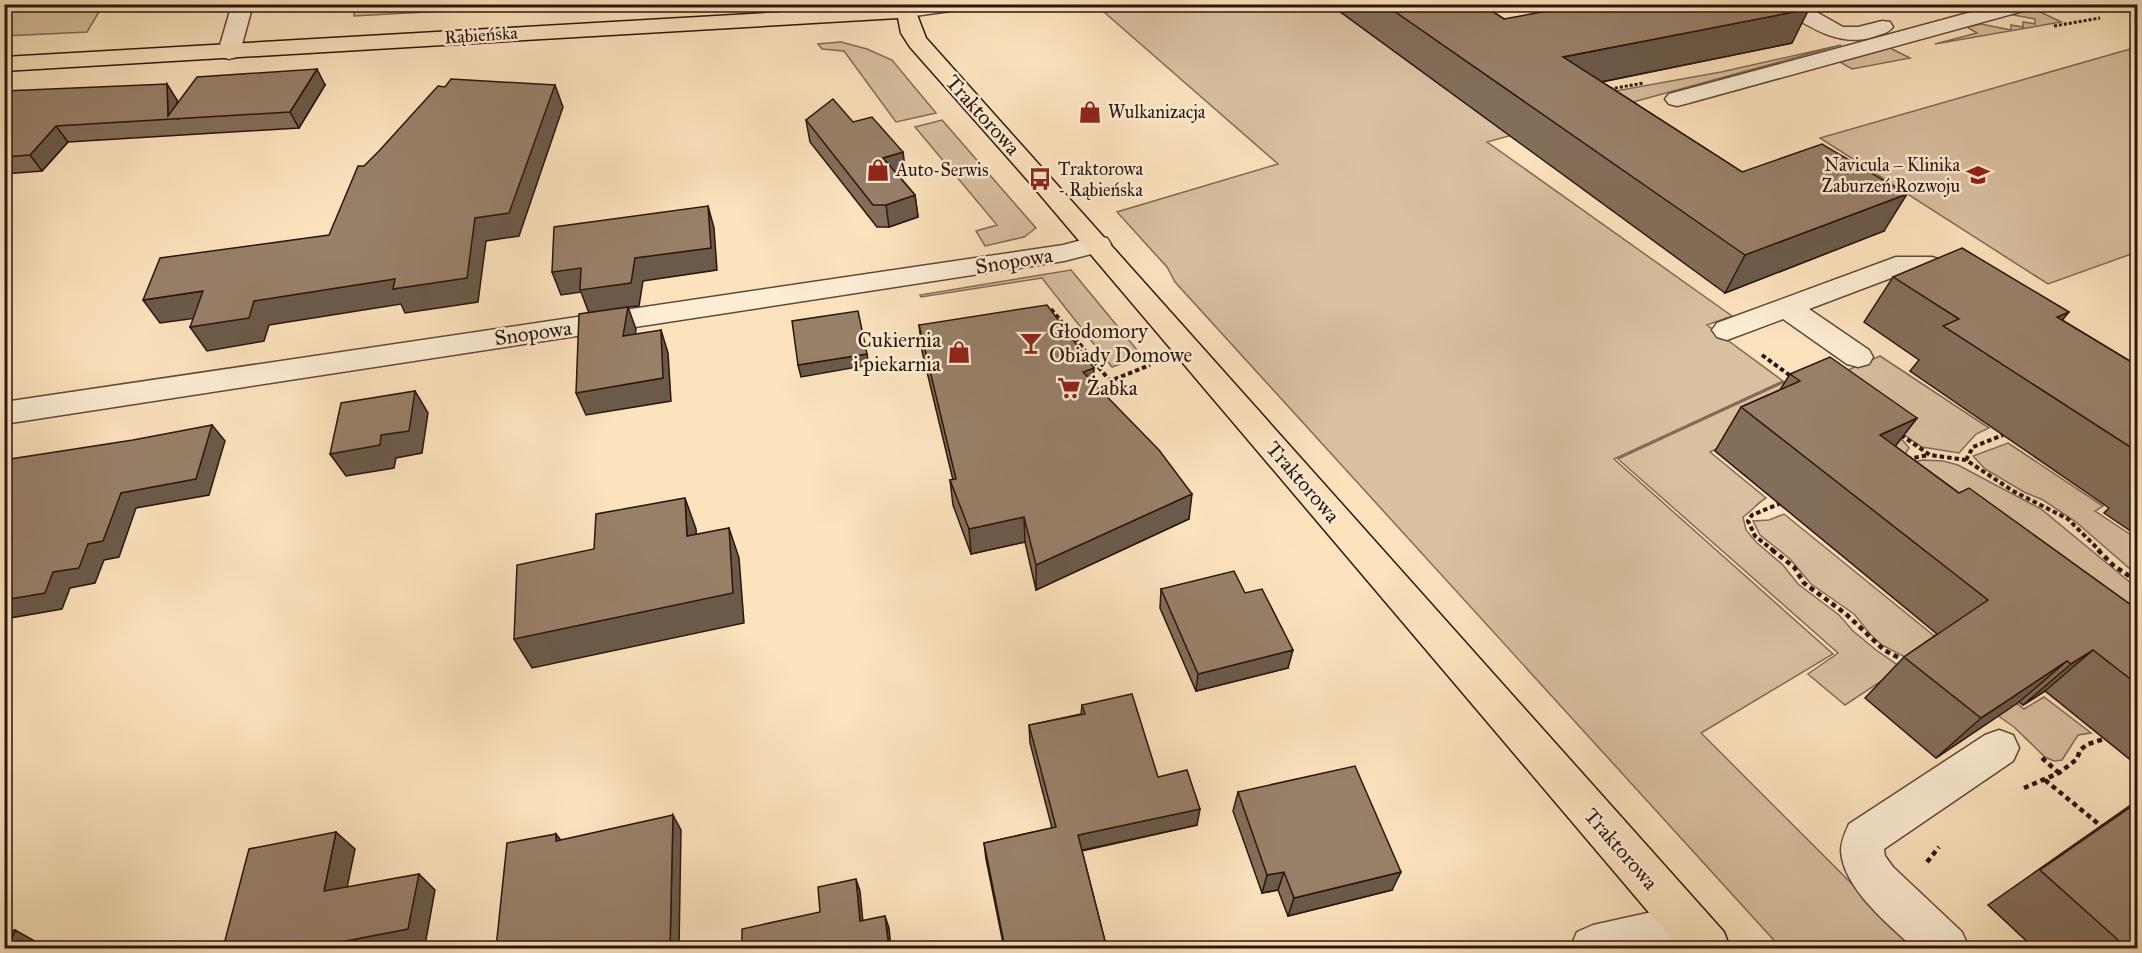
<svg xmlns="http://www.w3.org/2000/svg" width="2142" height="953" font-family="'IM FELL Great Primer',serif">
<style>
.green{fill:#d9c0a0;stroke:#826a56;stroke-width:1.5}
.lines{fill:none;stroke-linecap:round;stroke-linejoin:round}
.minor-casing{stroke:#604838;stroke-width:3}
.major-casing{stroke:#2c150c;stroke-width:3}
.path-far2{stroke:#2c150c;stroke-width:3;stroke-dasharray:3 2;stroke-linecap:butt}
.path-far1{stroke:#2c150c;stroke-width:4;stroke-dasharray:4.5 3;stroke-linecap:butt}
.path{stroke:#2c150c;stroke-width:4.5;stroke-dasharray:5 4;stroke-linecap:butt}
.minor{fill:#fdedd5;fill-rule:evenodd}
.major{fill:#fce3be;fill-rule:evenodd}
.wall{fill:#836e5a;stroke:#2c150c;stroke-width:1.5}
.shaded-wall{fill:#6a5a4a;stroke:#2c150c;stroke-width:1.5}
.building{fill:#988069;stroke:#2c150c;stroke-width:1.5}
.labels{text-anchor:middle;stroke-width:5;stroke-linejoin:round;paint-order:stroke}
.far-street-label{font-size:18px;fill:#2c150c;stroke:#fdedd5}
.far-poi-label{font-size:18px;fill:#2c150c;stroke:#fdedd5;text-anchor:start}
.street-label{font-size:21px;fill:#2c150c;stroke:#fdedd5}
.poi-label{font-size:21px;fill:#2c150c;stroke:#fdedd5;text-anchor:start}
</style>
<rect width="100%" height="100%" fill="#fce3be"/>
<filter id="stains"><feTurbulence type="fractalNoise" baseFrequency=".00333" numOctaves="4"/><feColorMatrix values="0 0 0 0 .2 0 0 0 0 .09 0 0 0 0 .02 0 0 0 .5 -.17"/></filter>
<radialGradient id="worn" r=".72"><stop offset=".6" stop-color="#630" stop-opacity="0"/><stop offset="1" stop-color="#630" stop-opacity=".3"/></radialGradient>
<path class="green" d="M5 4H103V5L87 32 5 36Z
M498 4 499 8 354 16V5Z
M1096 5H1360L1588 96 1721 72 1841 45 1487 142 1732 316 1707 325 1783 381 1614 459 1833 654 1701 733 1916 948H1781L1175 282 1167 267 1117 212 1278 164Z
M2032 8 2061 22 1935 44 1977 33 1967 27 1981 24 2011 30V25L2023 27V22L2035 24V19L2008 14Z
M841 42 867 49 892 60 936 113 896 122 844 51 822 49 818 44Z
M2137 47V252L2048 284 1820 138Z
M1890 48 1910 58 1852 69 1840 62Z
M942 120 1036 228 1024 237 985 246 976 231 997 225 915 127Z
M1071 270 1142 356 1112 367 1042 278 921 297 920 295Z
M1880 356 1989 428 1976 434 1959 453 1922 447 1897 430 1811 386Z
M1791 379C1822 395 1890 420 1909 448L1905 454 1898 457 1766 424 1710 452 1766 498C1756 504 1752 511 1743 517L1746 530 1756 542 1783 565 1798 584 1839 615 1853 631 1876 650 1899 666 1892 674 1845 705 1808 674 1838 653 1618 459Z
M2008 443 2103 506 2095 511 2137 539V575L2076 522 2043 500 2024 492 1985 469 1973 456Z
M1923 460 1943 461 1958 465 2041 509 2137 588V687L1905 464Z
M1784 514 1954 652 1922 666 1882 645 1870 634 1854 614 1811 584 1790 559 1760 535 1753 521 1769 520Z
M1978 672 2024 709 2044 697 2091 733 2078 735 2062 760 2054 761 2045 757 2014 727 1990 710Z"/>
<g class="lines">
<g class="minor-casing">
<path id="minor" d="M232 4H253L240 52 237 57 229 59 221 57 218 52Z
M968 4 965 8 958 10 907 17 900 15 896 11 900 7 908 4Z
M1775 4H1802L1843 27H1858L1882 21 1890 22 1893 27C1888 34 1880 34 1873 37 1837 48 1808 25 1778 8Z
M2001 4H2037L2034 8 1685 104 1677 106 1669 104 1665 99 1669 94Z
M2120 4H2138V14L2123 8Z
M1097 236 1107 238 1111 244 1107 250 1064 261 4 424V402L1063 245Z
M1896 257H1932L1975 272 1979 278 1975 284 1965 287 1929 275H1899L1809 309 1869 350 1873 357 1869 364 1858 367 1847 364 1783 319 1727 340 1717 337 1712 330 1717 323Z
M1999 730 2013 735 2019 748 2013 761 1884 849 1885 856 1893 867 1962 932 1969 948H1914C1889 925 1843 888 1841 851 1841 841 1845 833 1849 824L1985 735Z
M1688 904 1704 910 1710 926 1704 942 1688 948H1570L1577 932 1593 925Z"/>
</g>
<g class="major-casing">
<path id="major" d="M907 5 914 7 926 38 1724 932 1730 948H1679L1031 184 910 47 901 33 898 18 4 71V57Z"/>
</g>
<path class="path-far2" d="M2054 26 2100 18
M1610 89 1644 83"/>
<path class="path-far1" d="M1051 309 1110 381 1150 365
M1762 355 1792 377
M1901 435 1930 455 1966 460 2013 491 2068 519 2100 551
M1907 459 1929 455
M1966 460 1973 447 2003 435
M1774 551 1755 536 1748 521 1752 515 1779 504"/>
<path class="path" d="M1772 550 1794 567 1804 583 1846 614 1884 650 1905 661
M2098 550 2113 565 2138 582
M2042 758 2059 773
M2045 780 2101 826
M2024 788 2059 773 2077 759 2080 750 2088 744 2104 739
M1927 862 1939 847"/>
<use href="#minor" class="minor"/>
<use href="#major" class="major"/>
</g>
<path class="wall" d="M1335 4H1481L1504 19 1792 43 1602 82 1742 172 1884 231 1725 293 1335 8Z
M325 85 299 128 68 142 42 171 4 174V91L177 100V103Z
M806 120 853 122 906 174 899 176 915 195 918 217 889 227H877L810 142Z
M1893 277 2062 320 2138 366V536L2104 513 2109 508 1910 371 1919 360 1864 322Z
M919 325 1094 383 1189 519 1036 590 1025 542 971 554 953 505 950 480H953L922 351Z
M1790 374 1917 418 1895 446 2138 624V766L2045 691 2023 705 2019 702 1936 758 1865 698 1904 657 1937 634 1715 451 1741 407 1780 390Z
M1161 589 1288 668 1196 691 1160 608Z
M1082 705 1158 777 1197 825 1082 851 1105 941 1104 948H1004L986 859 984 843 1052 828 1030 743 1029 725 1081 714Z
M1238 792 1392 890 1288 916 1278 890 1262 893 1233 811Z
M2138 800V948H2034L1988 905Z"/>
<path class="shaded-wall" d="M1809 9 1792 43 1551 92 1563 57Z
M317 69 325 85 299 128 290 112Z
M167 84 177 100 178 119 168 116Z
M555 85 563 107 519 236 486 241 478 302 405 313 401 304 269 325 264 341 207 351 190 327 254 301 475 218Z
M56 126 68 142 42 171 30 155Z
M903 152 906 174 886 180 883 158Z
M1907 194 1884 231 1725 293 1745 255Z
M915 195 918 217 889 227 886 205Z
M708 206 714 228 717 270 643 281 639 306 628 307 636 329 632 359 589 313 581 292 561 295 552 272 635 258Z
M203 291 219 315 160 323 143 300Z
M2069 312 2032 357 2057 317Z
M661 330 668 353 671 401 586 415 576 393Z
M867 354 869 365 801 377 798 365Z
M1094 368 1093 393 1083 372Z
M415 391 428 413 422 453 396 458 394 468 346 476 330 454 381 435Z
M1917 418 1883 462 1880 435Z
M212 425 225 441 209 495 136 508 119 557 104 560 95 583 70 588 62 609 4 619V600L53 572 88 544 121 493Z
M1192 494 1189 519 1036 590V565Z
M685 498 696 529 698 567 687 536Z
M1024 517 1025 542 971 554 969 529Z
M729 528 739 558 744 623 532 668 514 639Z
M12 539 4 559V540Z
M1293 650 1288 668 1196 691 1198 674Z
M2093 650 2045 691 2023 705 2071 664Z
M2067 661 2019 702 1936 758 1981 718Z
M1200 809 1197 825 1078 851V835Z
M673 815 681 830 679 948H670Z
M336 832 355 849 343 907 324 891Z
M556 834 567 848 556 841Z
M1284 872 1278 890 1262 893 1267 875Z
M1401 872 1392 890 1288 916 1294 898Z
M419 874 435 890 425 945 405 948H335L336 943Z
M856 879 860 891 864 933 860 921Z
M885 916 889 928 891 948H889Z
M15 930 45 947 44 948H8Z
M1105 941 1104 948H1092V945Z"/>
<path class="building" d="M1384 4H1481L1504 19 1586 4H1802L1809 9 1563 57 1742 172 1822 144 1907 194 1745 255Z
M317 69 290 112 56 126 30 155 4 157V91L167 84 168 116 197 77Z
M451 79 555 85 509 213 475 218 467 278 393 289 395 279 254 301 249 318 190 327 203 291 143 300 160 258 329 235 358 166H364L379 151 438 86 445 87Z
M833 99 853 122 872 117 903 152 883 158 915 195 886 205H873L806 120Z
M708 206 711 248 635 258 631 283 580 290 581 268 552 272 554 227Z
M1962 248 2069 312 2057 317 2138 366V452L1943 326 1959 319 1893 277Z
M1047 305 1094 368 1083 372 1159 450 1192 494 1036 565 1024 517 969 529 950 480 956 479 919 325Z
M628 307 623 336 661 330 663 378 576 393 579 314Z
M858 311 867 354 798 365 792 321Z
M1830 357 1917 418 1880 435 1959 493 1969 488 2138 610V621L2135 622 2138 624V685L2093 650 2071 664 2067 661 1981 718 1904 657 1988 600 1741 407 1800 381 1790 374Z
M415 391 409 431 381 435 380 445 330 454 341 403Z
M212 425 196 479 121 493 103 541 88 544 79 568 53 572 45 593 4 600V556L12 539 4 540V460L133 440Z
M685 498 687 536 729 528 733 593 514 639 517 565 594 549 596 514Z
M1234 571 1245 593 1262 589 1293 650 1198 674 1161 589Z
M1132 694 1158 777 1187 770 1200 809 1078 835 1105 941 1092 945 1093 948H1005L984 843 1056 827 1029 725 1085 714 1082 705Z
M1355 766 1401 872 1294 898 1284 872 1267 875 1238 792Z
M2138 802V948H2127L2040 870Z
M673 815 670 948H496L507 843 556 834V841Z
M336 832 324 891 419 874 408 929 336 943 335 948H223L249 849Z
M856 879 860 921 885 916 889 948H742V929L820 912 818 887Z
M15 930 8 948H4V932Z"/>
<defs>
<g id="shop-bare" transform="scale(1.8)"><path d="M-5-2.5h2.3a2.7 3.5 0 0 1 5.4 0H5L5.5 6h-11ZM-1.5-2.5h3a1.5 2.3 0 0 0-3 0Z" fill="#8f2418" stroke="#fdedd5" stroke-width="2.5" paint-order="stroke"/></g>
<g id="school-bare" transform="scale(1.8)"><path d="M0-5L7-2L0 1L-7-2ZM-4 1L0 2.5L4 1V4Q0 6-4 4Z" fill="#8f2418" stroke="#fdedd5" stroke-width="2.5" paint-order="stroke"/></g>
<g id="bus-bare" transform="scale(1.8)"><path d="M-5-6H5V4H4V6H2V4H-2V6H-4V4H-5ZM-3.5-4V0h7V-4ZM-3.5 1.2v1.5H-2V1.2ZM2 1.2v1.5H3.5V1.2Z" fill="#8f2418" stroke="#fdedd5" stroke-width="2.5" paint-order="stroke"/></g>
<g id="bar-bare" transform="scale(1.8)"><path d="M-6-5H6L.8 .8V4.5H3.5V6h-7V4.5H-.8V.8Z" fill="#8f2418" stroke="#fdedd5" stroke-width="2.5" paint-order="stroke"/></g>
<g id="supermarket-bare" transform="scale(1.8)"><path d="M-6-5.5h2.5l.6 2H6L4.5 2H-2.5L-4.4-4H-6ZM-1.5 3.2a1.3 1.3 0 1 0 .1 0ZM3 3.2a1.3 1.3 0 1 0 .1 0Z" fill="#8f2418" stroke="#fdedd5" stroke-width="2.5" paint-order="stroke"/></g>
</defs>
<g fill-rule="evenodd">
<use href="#shop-bare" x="1090" y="112"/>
<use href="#shop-bare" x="878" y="170"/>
<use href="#school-bare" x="1978" y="175"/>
<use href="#bus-bare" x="1040" y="179"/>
<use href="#bar-bare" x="1031" y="343"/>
<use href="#shop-bare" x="959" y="352"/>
<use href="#supermarket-bare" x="1069" y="388"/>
</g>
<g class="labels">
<g class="far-street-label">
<text transform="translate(481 35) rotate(-4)" y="6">Rąbieńska</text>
</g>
<g class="far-poi-label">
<text x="1108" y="118">Wulkanizacja</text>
<text x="1960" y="171" text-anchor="end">Navicula – Klinika<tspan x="1960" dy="21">Zaburzeń Rozwoju</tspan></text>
<text x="1058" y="175">Traktorowa<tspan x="1058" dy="21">- Rąbieńska</tspan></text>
<text x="896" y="176">Auto-Serwis</text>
</g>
<g class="street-label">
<text transform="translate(983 115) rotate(48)" y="7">Traktorowa</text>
<text transform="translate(1014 261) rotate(-9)" y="7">Snopowa</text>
<text transform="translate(533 333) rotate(-8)" y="7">Snopowa</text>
<text transform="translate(1303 482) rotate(49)" y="7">Traktorowa</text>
<text transform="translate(1621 849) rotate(49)" y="7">Traktorowa</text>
</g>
<g class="poi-label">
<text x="1049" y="338">Głodomory<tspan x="1049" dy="24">Obiady Domowe</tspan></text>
<text x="941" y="347" text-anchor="end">Cukiernia<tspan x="941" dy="24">i piekarnia</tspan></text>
<text x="1087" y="395">Żabka</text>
</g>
</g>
<rect width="2142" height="953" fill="none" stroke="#fce3be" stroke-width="24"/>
<rect x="6" y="6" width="2130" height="941" fill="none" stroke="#2c150c" stroke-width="3"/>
<rect x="12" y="12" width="2118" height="929" fill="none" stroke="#2c150c" stroke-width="1.5"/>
<rect width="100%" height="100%" filter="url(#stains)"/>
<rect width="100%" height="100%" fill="url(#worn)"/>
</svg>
